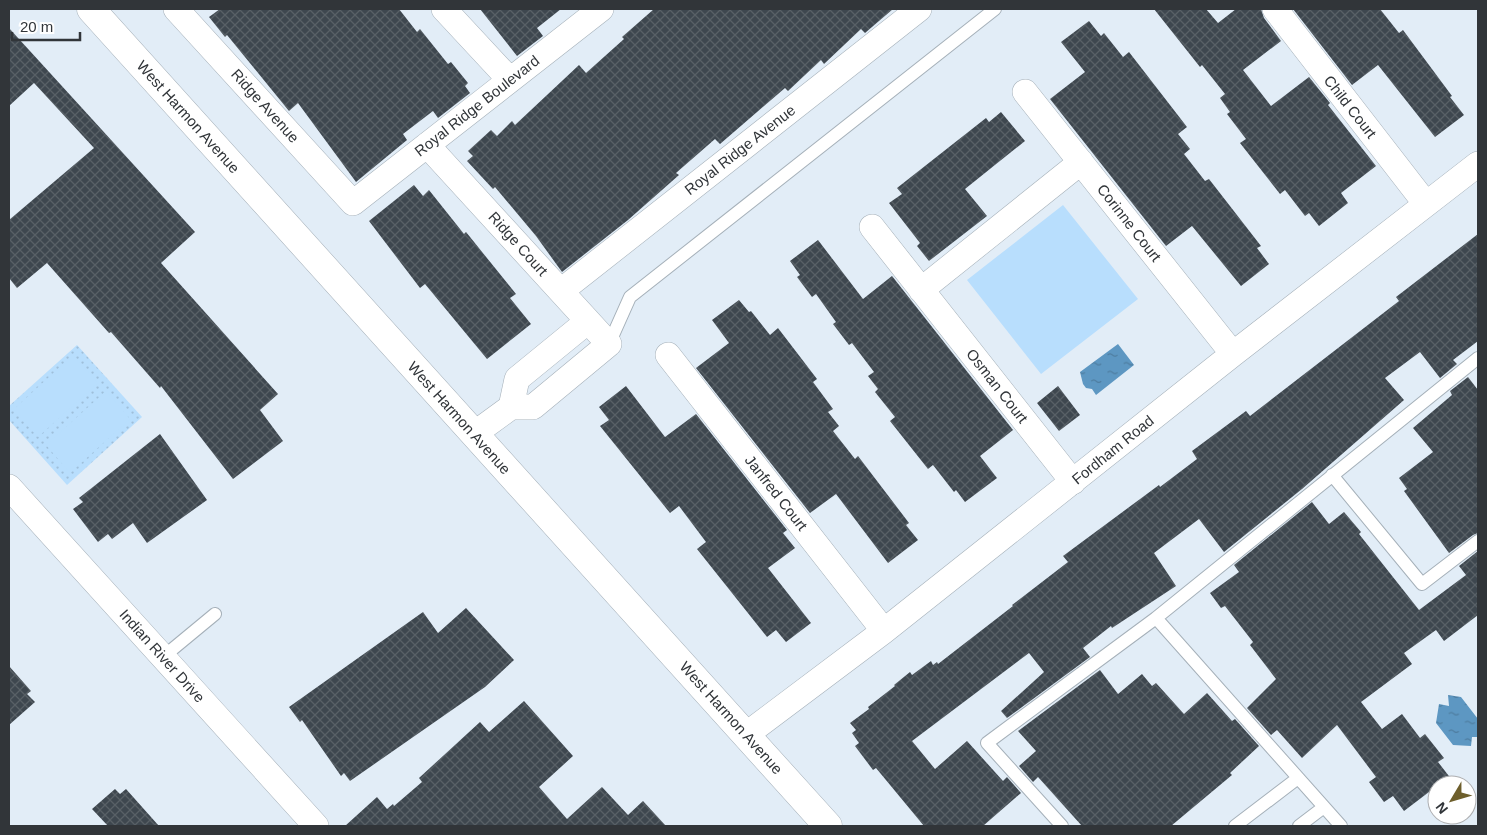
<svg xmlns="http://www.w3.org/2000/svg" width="1487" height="835" font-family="Arial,sans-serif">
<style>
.grass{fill:url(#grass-dots)}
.pitch{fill:#b8defd}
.water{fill:url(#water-ripples)}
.building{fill:url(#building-cross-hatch)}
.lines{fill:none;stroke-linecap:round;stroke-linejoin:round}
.service-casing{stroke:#a5b0b9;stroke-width:14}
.minor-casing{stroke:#a5b0b9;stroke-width:26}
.secondary-casing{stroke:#a5b0b9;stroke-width:29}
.service{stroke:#fff;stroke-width:12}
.minor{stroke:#fff;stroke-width:25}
.secondary{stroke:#fff;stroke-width:28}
.labels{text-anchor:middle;stroke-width:5;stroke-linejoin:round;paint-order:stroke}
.street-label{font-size:15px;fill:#313539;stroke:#fff}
</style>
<defs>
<pattern id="grass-dots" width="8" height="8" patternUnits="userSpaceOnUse" patternTransform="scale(1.25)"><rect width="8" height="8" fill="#b8defd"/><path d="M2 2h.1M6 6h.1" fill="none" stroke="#9fbfda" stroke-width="1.8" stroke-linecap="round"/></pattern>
<pattern id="water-ripples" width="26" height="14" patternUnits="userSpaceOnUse" patternTransform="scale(1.25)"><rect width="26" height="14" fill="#5d97c2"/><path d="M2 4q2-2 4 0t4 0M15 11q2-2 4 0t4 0" fill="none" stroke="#4d7c9f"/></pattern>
<pattern id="building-cross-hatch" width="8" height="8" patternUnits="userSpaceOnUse" patternTransform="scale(1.25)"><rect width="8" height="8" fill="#3e474f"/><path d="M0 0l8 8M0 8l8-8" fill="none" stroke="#586066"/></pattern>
</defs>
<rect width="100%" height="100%" fill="#e2edf7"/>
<path class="grass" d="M77 345 142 417 67 485 9 420V406Z"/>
<path class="pitch" d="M1063 205 1138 299 1041 374 967 280Z
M73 355 98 383 38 437 13 410Z
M106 391 130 419 70 473 46 445Z"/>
<path class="water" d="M1118 344 1134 365 1096 395 1092 389 1086 388 1083 384 1080 372Z
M1448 695 1461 697 1478 719V737H1472L1471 746 1453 745 1436 723 1439 704 1449 706Z"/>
<path class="building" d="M220 9H399L417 32 420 29 448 64 451 62 468 83 465 86 470 93 438 118 433 111 403 134 407 140 356 182 298 103 289 111 227 35 225 37 209 17Z
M480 9H561L537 28 543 36 517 56Z
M654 9H893L865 33 861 29 824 64 821 60 788 91 785 88 720 144 715 139 676 173 679 175 628 220 562 272 536 236 495 187 493 189 467 161 473 156 468 151 491 130 497 136 512 121 515 125 579 65 586 73 624 39 622 37Z
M1154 9H1206L1218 23 1236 9H1261L1264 18 1281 41 1243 70 1271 106 1309 77 1330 103 1328 105 1376 166 1341 193 1348 203 1319 226 1309 213 1305 216 1285 190 1280 194 1240 143 1246 139 1227 114 1230 112 1220 98 1225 94 1202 65 1200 67Z
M1293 9H1380L1399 33 1403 30 1452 96 1450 97 1464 115 1435 137 1378 65 1352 85Z
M1089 21 1101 36 1104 33 1123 57 1129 52 1187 127 1178 134 1190 149 1184 154 1205 181 1209 179 1261 246 1257 248 1269 264 1241 286 1192 226 1166 246 1050 99 1085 72 1061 42Z
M9 28 195 232 161 263 278 394 260 410 283 441 233 479 161 386 160 388 111 332 109 333 47 263 17 288 9 278V220L94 148 34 83 9 106Z
M1001 112 1025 141 965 189 987 216 929 261 917 246 920 243 889 203 902 194 897 188 986 118 989 122Z
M414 185 423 196 429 190 464 234 466 232 516 294 510 298 531 324 487 359 425 284 420 288 369 221Z
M1478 234V341L1453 360 1457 364 1440 378 1420 352 1385 378 1404 400 1302 489 1224 552 1199 519 1154 553 1176 586 1112 628 1111 626 1083 648 1090 657 1007 718 1001 711 1044 672 1029 653 912 741 935 769 967 741 1003 781 1007 777 1021 793 983 826H924L876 768 873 770 855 746 859 743 852 733 856 730 850 723 869 709 868 707 895 686 894 685 910 672 912 675 931 661 933 665 937 662 938 664 1013 606 1012 605 1068 562 1063 556 1159 485 1160 487 1197 459 1192 451 1246 411 1250 416 1399 301 1396 297Z
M818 240 863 299 892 276 1013 430 980 456 997 478 965 502 956 490 954 492 933 465 928 469 890 421 895 417 875 392 878 389 868 376 874 372 852 343 849 345 833 324 836 322 816 294 812 297 797 277 800 275 790 261Z
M739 300 749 312 751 311 770 335 778 328 817 379 813 382 833 409 828 412 839 426 833 431 855 459 858 456 909 523 906 525 918 540 888 563 836 494 810 513 696 368 729 343 712 320Z
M1468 377 1478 390V533L1473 535 1449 553 1404 491 1407 489 1399 478 1433 452 1413 428 1452 395 1450 391Z
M626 386 665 437 696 414 787 530 783 533 795 548 768 568 811 623 786 642 776 630 767 637 697 549 706 542 679 506 670 513 600 426 609 420 599 407Z
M1058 386 1080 415 1059 431 1037 403Z
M160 434 207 500 147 543 133 523 112 539 108 534 98 542 73 509 83 502 79 498Z
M1312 502 1329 524 1344 512 1361 532 1359 534 1419 610 1466 575 1459 566 1478 551V615L1444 641 1436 630 1404 653 1412 664 1361 702 1382 729 1402 714 1420 738 1425 734 1444 758 1438 762 1452 780 1446 785H1437V792L1432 795 1429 792 1404 811 1393 796 1384 802 1369 782 1376 777 1337 725 1302 758 1277 730 1271 735 1247 708 1276 679 1250 645 1253 642 1225 606 1221 608 1210 593 1239 572 1234 565Z
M466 608 514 660 485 687 350 781 344 773 341 776 302 720 300 722 289 707 423 612 438 633Z
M9 666 31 691 27 694 35 702 9 725Z
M1100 670 1118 694 1142 674 1152 686 1156 683 1184 714 1207 693 1232 721 1235 719 1259 746 1230 773 1232 775 1171 826H1082L1038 777 1033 782 1019 766 1036 751 1018 731Z
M524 701 573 756 539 787 567 819 602 787 628 815 643 801 666 826H345L377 797 387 809 393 804 394 806 422 782 419 778 480 722 489 732Z
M115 789 120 794 126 789 159 826H108L92 809Z"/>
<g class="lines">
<g class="service-casing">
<path id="service" d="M609 344 630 297 995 9
M1332 475 1422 584 1478 541
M1156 618 1478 358
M163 657 215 614
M1062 826 987 743 1156 618 1341 826
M1235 826 1298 778
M1299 826 1324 807"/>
</g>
<g class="minor-casing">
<path id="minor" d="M176 9 353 203 601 9
M444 9 510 80
M1275 9 1426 204
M1025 92 1233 354
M427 145 609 344 533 407H511L474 434
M872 227 1073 482
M921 290 1081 162
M561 291 919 9
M668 355 884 631
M511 407 517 379 588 321
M9 487 316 826
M747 734 884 631 1233 354 1478 164"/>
</g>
<g class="secondary-casing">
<path id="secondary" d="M91 9 828 826"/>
</g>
<use href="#service" class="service"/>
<use href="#minor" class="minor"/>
<use href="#secondary" class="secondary"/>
</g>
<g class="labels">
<g class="street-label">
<text transform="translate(265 106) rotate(48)" y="5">Ridge Avenue</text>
<text transform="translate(477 106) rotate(-38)" y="5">Royal Ridge Boulevard</text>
<text transform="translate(1350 107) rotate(52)" y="5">Child Court</text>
<text transform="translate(188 117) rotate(48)" y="5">West Harmon Avenue</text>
<text transform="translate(740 150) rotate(-38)" y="5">Royal Ridge Avenue</text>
<text transform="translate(1129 223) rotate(52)" y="5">Corinne Court</text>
<text transform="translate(518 244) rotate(48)" y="5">Ridge Court</text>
<text transform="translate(997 386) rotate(52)" y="5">Osman Court</text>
<text transform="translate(459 418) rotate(48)" y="5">West Harmon Avenue</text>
<text transform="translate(1113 450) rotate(-39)" y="5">Fordham Road</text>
<text transform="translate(776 493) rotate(52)" y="5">Janfred Court</text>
<text transform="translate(162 656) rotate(48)" y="5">Indian River Drive</text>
<text transform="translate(731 718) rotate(48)" y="5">West Harmon Avenue</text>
</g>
</g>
<rect width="1487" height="835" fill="none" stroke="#313539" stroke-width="20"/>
<g transform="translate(1452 800) rotate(232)"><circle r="24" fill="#ffffff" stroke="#adaeb0"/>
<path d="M0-4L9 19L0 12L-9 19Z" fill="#6e5f2c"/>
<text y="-8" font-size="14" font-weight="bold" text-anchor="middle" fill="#313539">N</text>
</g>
<path d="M12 32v8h68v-8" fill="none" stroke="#313539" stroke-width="2.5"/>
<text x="20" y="32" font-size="15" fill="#313539" stroke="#ffffff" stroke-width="4" paint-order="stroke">20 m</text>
</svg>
